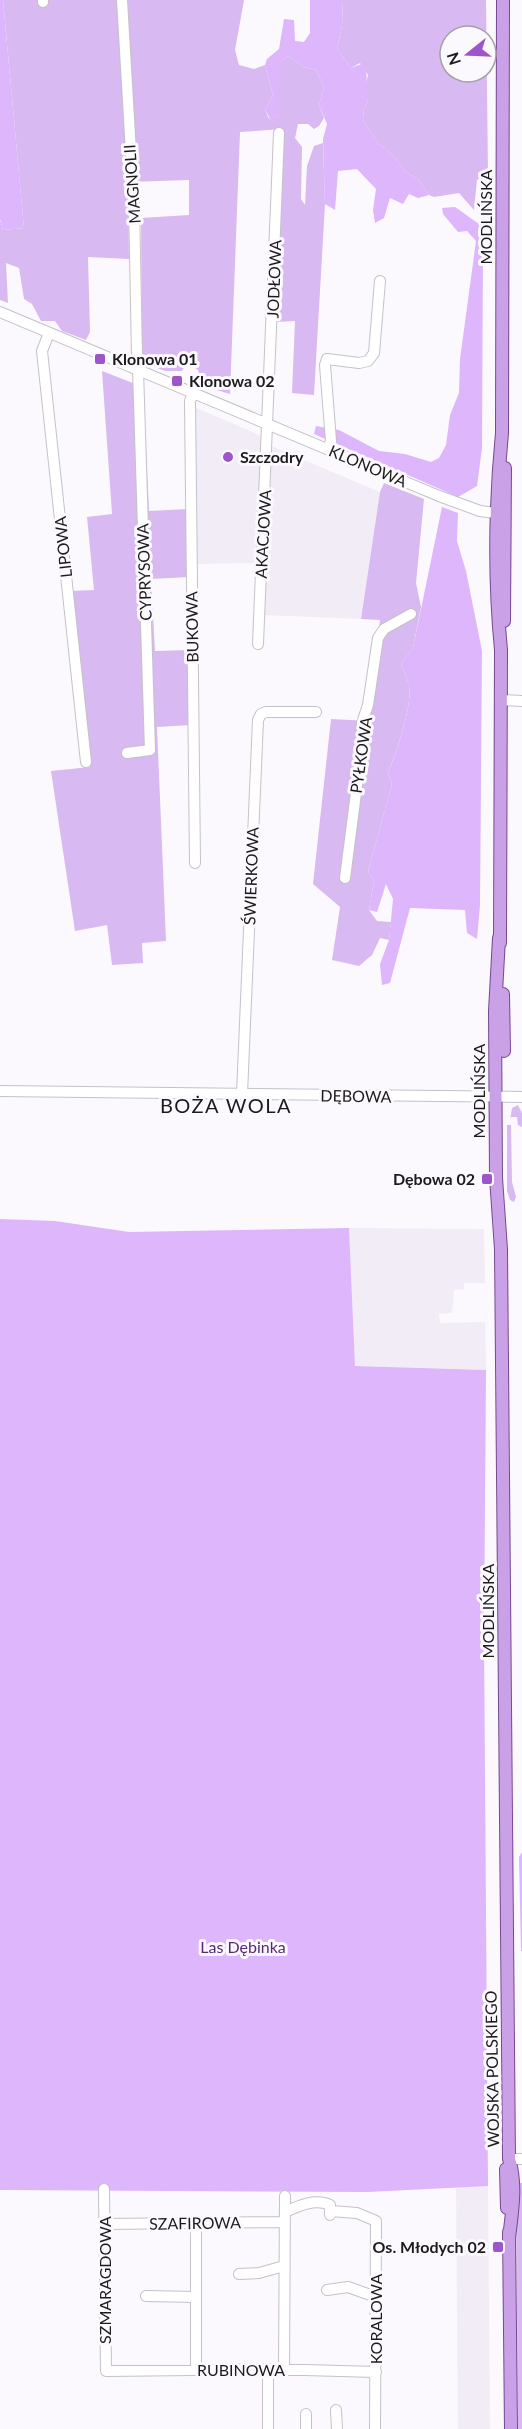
<svg xmlns="http://www.w3.org/2000/svg" width="522" height="2429" font-family="Lato,sans-serif">
<style>
.built{fill:#f2ecf7}
.green{fill:#d8b9f1;fill-rule:evenodd}
.forest{fill:#ddb6fb}
.lines{fill:none;stroke-linecap:round;stroke-linejoin:round}
.minor-casing{stroke:#c4c2c6;stroke-width:12}
.major-casing{stroke:#764994;stroke-width:14}
.minor{stroke:#fff;stroke-width:10}
.major{stroke:#caa1e6;stroke-width:12}
.poi-dot{fill:#9c56ca;stroke:#fbf9fd;stroke-width:2}
.labels{text-anchor:middle;stroke-width:6;stroke-linejoin:round;paint-order:stroke}
.street-label{font-size:16px;fill:#1c1b1c;stroke:#fbf9fd}
.poi-label{font-size:16px;font-weight:bold;fill:#1c1b1c;stroke:#fbf9fd;text-anchor:start}
.park-label{font-size:16px;fill:#582876;stroke:#fbf9fd}
.quarter-label{font-size:20px;letter-spacing:1.5px;fill:#1c1b1c;stroke:#fbf9fd}
</style>
<rect width="100%" height="100%" fill="#fbf9fd"/>
<path class="built" d="M192 406 264 437 258 563 194 564Z
M271 446 380 492 361 619 263 615Z
M349 1228 484 1229 485 1283H464V1289L454 1290 452 1313 439 1314 440 1323 485 1322 486 1370 355 1366Z
M488 2186 490 2429H458L456 2187Z"/>
<path class="green" d="M3 0H244L235 50 239 65 254 69 265 65 273 95 265 110 268 117 272 121 279 114V64L288 56 304 67 316 70 324 87 319 105 324 118 319 126 314 129 308 124H298L295 138 302 147 301 199 305 205 307 166 314 146 323 143 325 204 314 395 292 393 295 321 276 322 284 129 240 132 230 394 203 386 198 370 187 362 182 371H165L142 362 141 218 189 215V180L128 182 129 259 88 257 90 332 86 340 62 331 55 321H41L32 304 24 299 19 268 6 263 8 303 0 300V220L3 230 24 228Z
M343 0H486L488 175 477 180 474 210 459 193 434 197 429 195 419 180 405 171 394 156 378 143 363 120 364 109 368 102 365 89 368 75 360 63 351 68 337 49 342 26ZM450 36H486V72H450Z
M102 371 143 387 149 511 188 509 189 577 151 579 155 651 190 650V725L157 727 166 941 142 943 143 963 112 965 107 925 75 931 51 771 90 767 71 591 94 590 87 517 112 514Z
M384 483 424 499 416 583 421 607 413 648 401 663C403 670 407 678 409 685 413 705 396 753 388 773L392 784 368 871 374 881 369 910 377 921 391 922 389 940 380 938 372 955 359 966 332 960 340 907 313 884 331 719 370 721 380 620 361 619 380 492Z
M518 1105 522 1113V1127L518 1125 517 1117H511L510 1120 512 1108Z
M507 1125H511L512 1182 516 1197 514 1202 510 1200 507 1191Z
M520 2183H522V2429H518L516 2190H520Z"/>
<path class="forest" d="M0 0H3L24 228 3 230 0 219Z
M310 0H343L342 26 337 49 351 68 364 63C369 77 365 88 368 102L364 109 363 120 378 143 394 156 405 171 419 180 429 195 418 198 409 194 403 204 390 198 384 218 375 223 373 210 376 189 357 169 338 171 335 210 325 204 323 139 327 124 319 105 324 87 316 70 304 67 288 56 279 64V114L272 122 265 110 273 95 265 65 267 59 279 49 284 19 294 20 295 41 304 42 310 33Z
M455 207 479 224 483 243 482 448 477 486 458 497 314 434 316 426 339 430 379 451 405 454 431 462 439 458 446 445 450 415 459 393 460 359 476 241 467 231 458 232 443 214 442 208Z
M442 507 458 513 457 541 466 571 482 651 480 905 477 939 467 933 465 910 410 908 390 983 382 985 380 964 389 940 393 899 386 884 377 912 369 910 374 881 368 871 392 784 388 773C396 754 413 705 409 685 407 678 403 670 401 663L413 648Z
M0 1219 55 1221 129 1232 349 1228 355 1366 486 1370 484 1638 488 2186 368 2192 0 2190Z
M522 1852V1951H521L519 1857Z"/>
<g class="lines">
<g class="minor-casing">
<path id="minor" d="M43 0V2
M122 0 134 203 137 355 133 368
M0 312 439 496 480 511 503 514
M49 333 42 351 86 762
M193 393 190 401 195 863
M328 449 331 441 325 365 327 359 359 363 368 361 374 353 380 281
M258 644 279 133
M501 700 522 701
M127 753 150 750 138 370
M345 878 363 739 362 723 368 705 378 638 384 629 411 614
M0 1091 522 1097
M242 1094 258 720 261 714 266 712H316
M509 2159H522
M104 2189 106 2371 268 2369 376 2372
M331 2211 357 2213 376 2221 375 2429
M285 2212C298 2206 315 2198 330 2205V2215
M105 2224 285 2222
M239 2274 259 2273 284 2266
M327 2290 348 2287 376 2297
M146 2296 196 2297
M268 2369V2429
M196 2370V2222
M284 2370 285 2196
M336 2410 337 2429
M306 2429V2414"/>
</g>
<g class="major-casing">
<path id="major" d="M504 621 505 468
M499 938 495 1011 496 1178 501 1249 509 2159C517 2185 512 2212 509 2238
M500 943 501 650C494 578 495 505 502 433L503 0
M503 994 504 1051
M506 2169 507 2208
M509 2232 511 2429"/>
</g>
<use href="#minor" class="minor"/>
<use href="#major" class="major"/>
</g>
<g class="poi-dot">
<rect x="94" y="353" width="12" height="12" rx="3"/>
<rect x="171" y="375" width="12" height="12" rx="3"/>
<circle cx="228" cy="457" r="6"/>
<rect x="481" y="1173" width="12" height="12" rx="3"/>
<rect x="492" y="2241" width="12" height="12" rx="3"/>
</g>
<g class="labels">
<g class="street-label">
<text transform="translate(132 184) rotate(-94)" y="6">MAGNOLII</text>
<text transform="translate(486 217) rotate(-90)" y="6">MODLIŃSKA</text>
<text transform="translate(274 279) rotate(-88)" y="6">JODŁOWA</text>
<text transform="translate(368 466) rotate(23)" y="6">KLONOWA</text>
<text transform="translate(263 534) rotate(-87)" y="6">AKACJOWA</text>
<text transform="translate(63 547) rotate(-96)" y="6">LIPOWA</text>
<text transform="translate(144 572) rotate(-92)" y="6">CYPRYSOWA</text>
<text transform="translate(192 627) rotate(-91)" y="6">BUKOWA</text>
<text transform="translate(361 755) rotate(-82)" y="6">PYŁKOWA</text>
<text transform="translate(251 876) rotate(-88)" y="6">ŚWIERKOWA</text>
<text transform="translate(479 1091) rotate(-90)" y="6">MODLIŃSKA</text>
<text transform="translate(356 1096) rotate(1)" y="6">DĘBOWA</text>
<text transform="translate(488 1611) rotate(-90)" y="6">MODLIŃSKA</text>
<text transform="translate(492 2069) rotate(-91)" y="6">WOJSKA POLSKIEGO</text>
<text transform="translate(195 2223) rotate(-1)" y="6">SZAFIROWA</text>
<text transform="translate(105 2280) rotate(-90)" y="6">SZMARAGDOWA</text>
<text transform="translate(376 2319) rotate(-90)" y="6">KORALOWA</text>
<text x="241" y="2376">RUBINOWA</text>
</g>
<g class="poi-label">
<text x="112" y="365">Klonowa 01</text>
<text x="189" y="387">Klonowa 02</text>
<text x="240" y="463">Szczodry</text>
<text x="475" y="1185" text-anchor="end">Dębowa 02</text>
<text x="486" y="2253" text-anchor="end">Os. Młodych 02</text>
</g>
<g class="park-label">
<text x="243" y="1953">Las Dębinka</text>
</g>
<g class="quarter-label">
<text x="226" y="1113">BOŻA WOLA</text>
</g>
</g>
<g transform="translate(468 54) rotate(252)"><circle r="28" fill="#fbf9fd" stroke="#a2a0a3" stroke-width="1.5"/>
<path d="M0-4.5L10 22L0 15L-10 22Z" fill="#9c56ca"/>
<text y="-9" font-size="16" font-weight="bold" text-anchor="middle" fill="#1c1b1c">N</text>
</g>
</svg>
